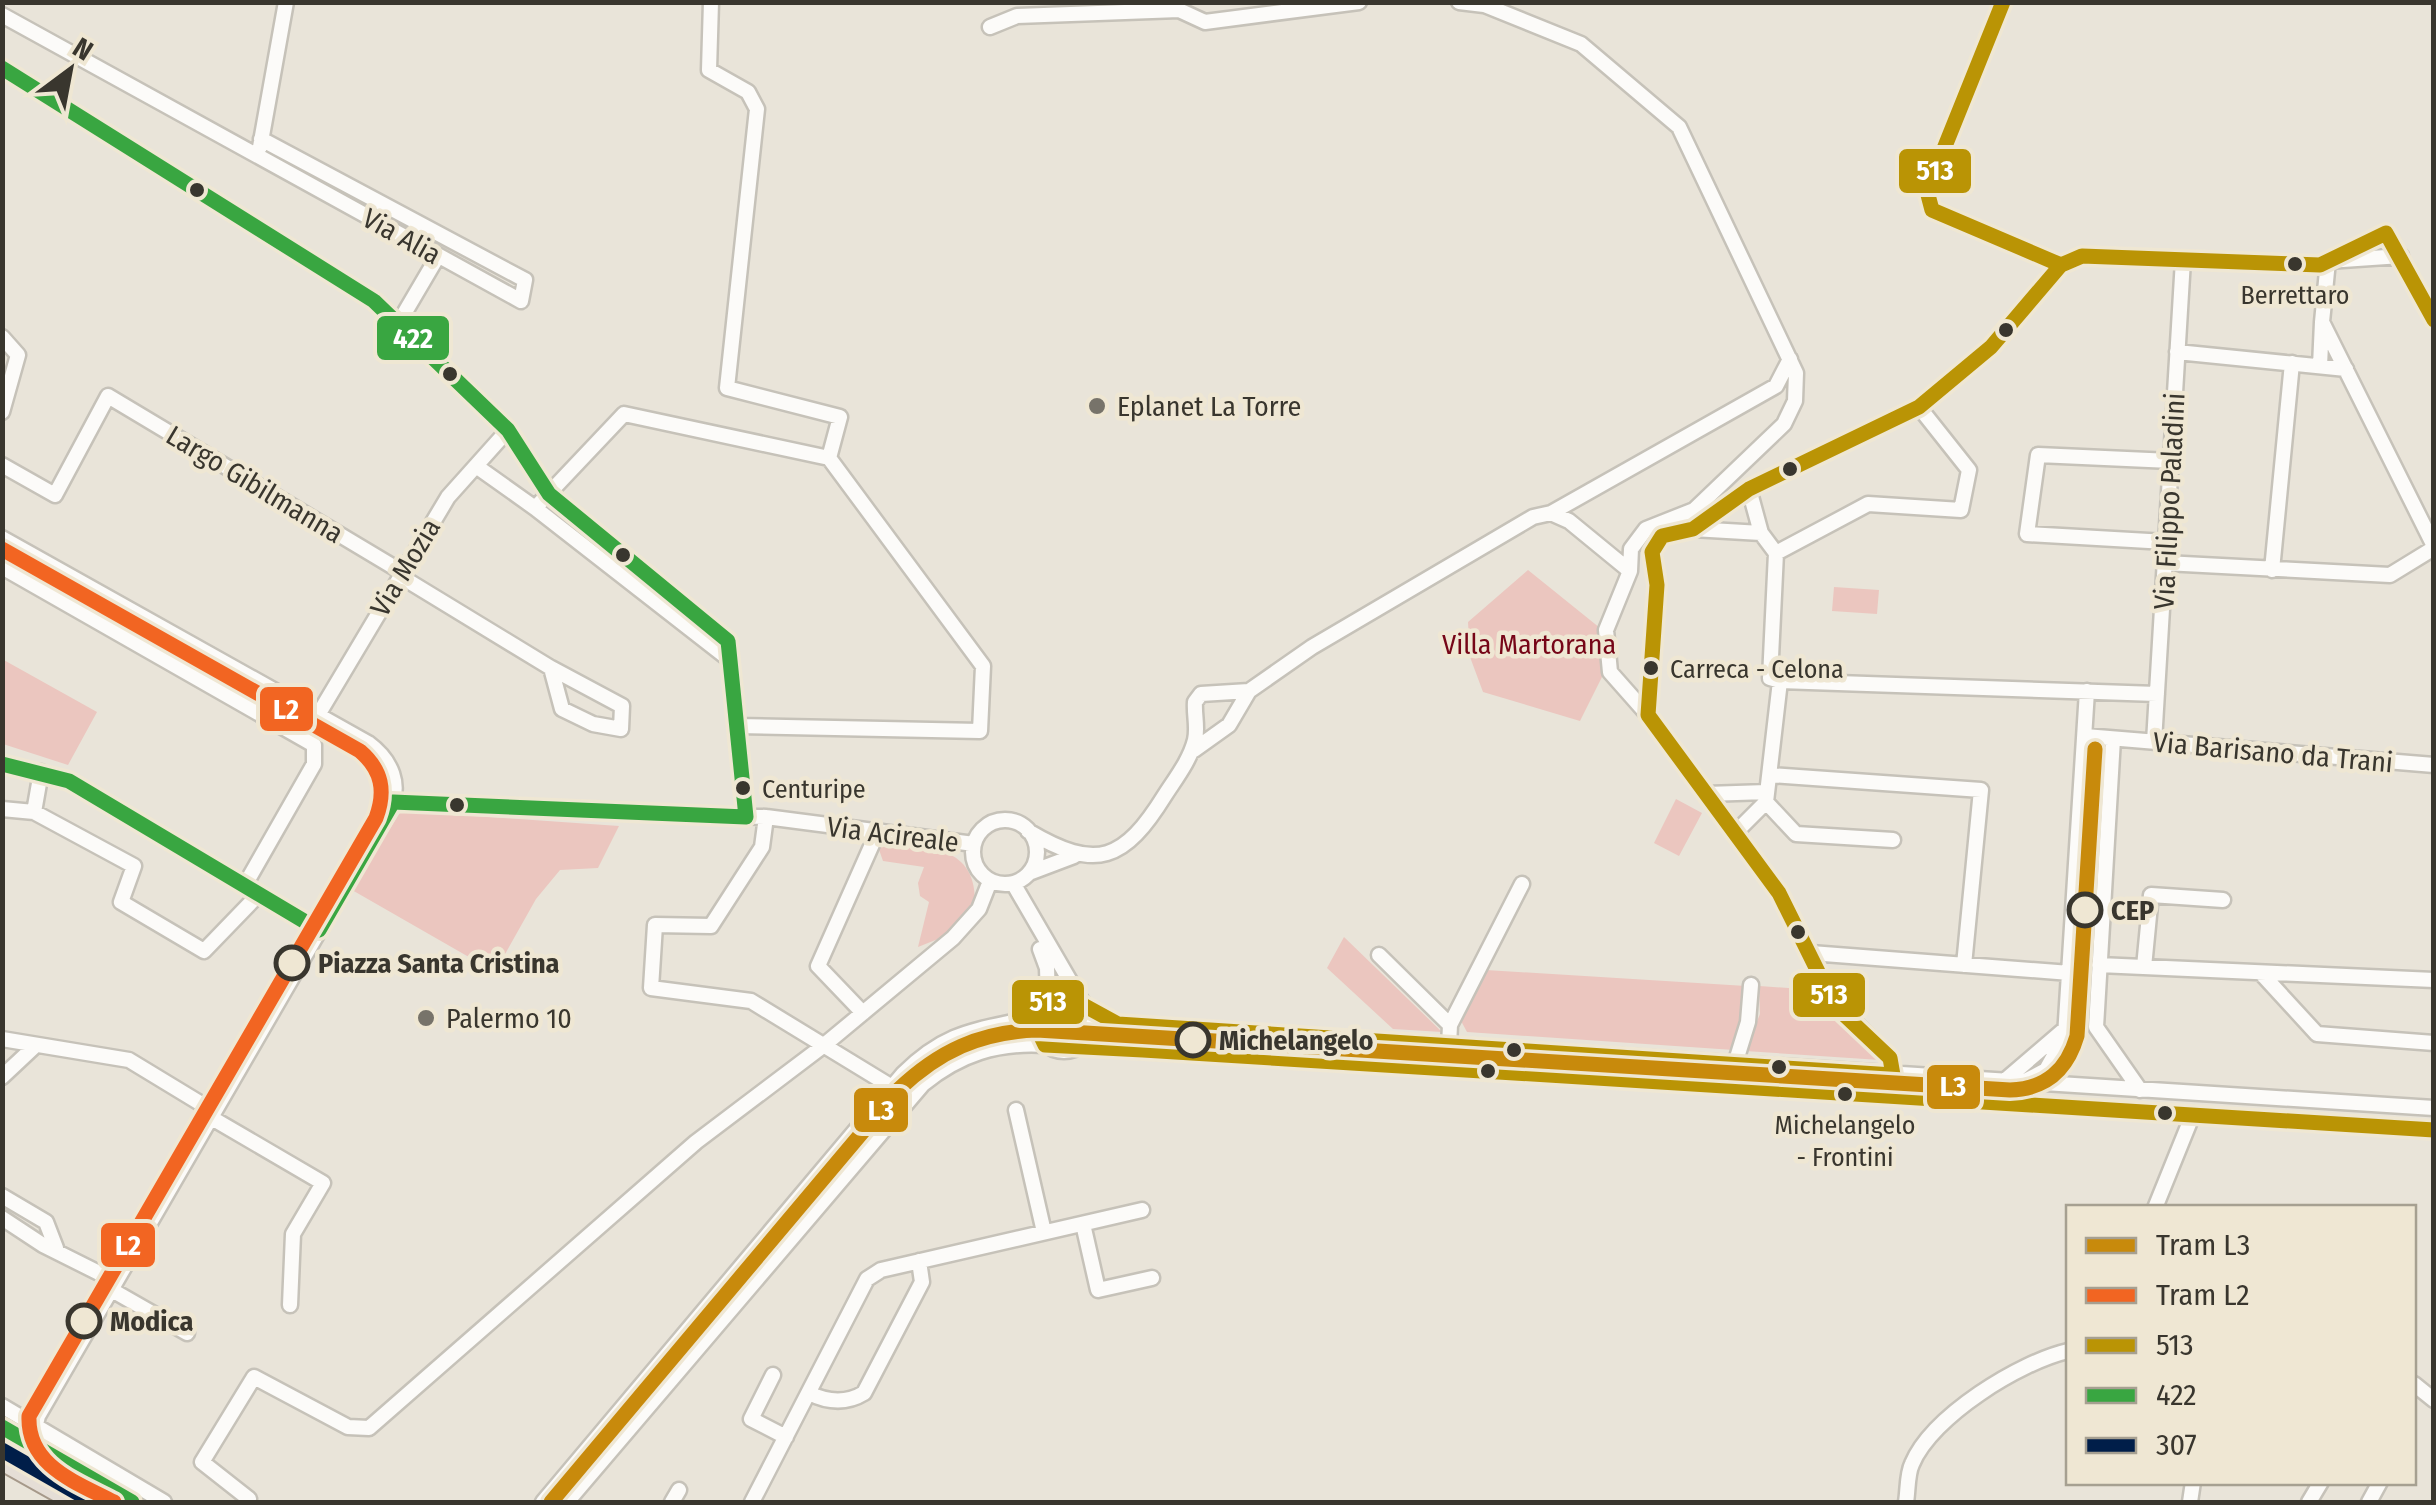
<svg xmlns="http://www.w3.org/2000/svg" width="2436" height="1505" font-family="'Fira Sans Condensed',sans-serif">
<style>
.green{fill:#ebc6bf}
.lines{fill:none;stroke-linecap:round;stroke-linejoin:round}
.minor-casing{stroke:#c6c2b9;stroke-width:19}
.major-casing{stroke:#a6998a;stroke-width:22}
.minor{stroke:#fcfbf9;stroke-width:14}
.major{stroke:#e5ded6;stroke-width:18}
.tram{stroke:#d5d4d0;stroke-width:2.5}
.bus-1-casing{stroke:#efe7d3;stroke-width:22}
.bus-2-casing{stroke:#efe7d3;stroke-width:22}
.bus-3-casing{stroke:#efe7d3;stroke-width:22}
.bus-1{stroke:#ba9405;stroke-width:15}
.bus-2{stroke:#39a641;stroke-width:15}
.bus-3{stroke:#001e49;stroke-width:15}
.tram-1-casing{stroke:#efe7d3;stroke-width:22}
.tram-2-casing{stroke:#efe7d3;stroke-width:22}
.tram-1{stroke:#c88a0c;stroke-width:15}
.tram-2{stroke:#f26522;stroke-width:15}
.bus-dot{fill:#39362e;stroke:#efe7d3;stroke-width:4}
.poi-dot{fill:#77736a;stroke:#efe7d3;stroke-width:4}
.stop-dot{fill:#efe7d3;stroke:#39362e;stroke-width:5}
.labels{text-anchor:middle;stroke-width:9;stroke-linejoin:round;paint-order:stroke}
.bus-label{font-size:26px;fill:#39362e;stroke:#efe7d3}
.street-label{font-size:28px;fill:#39362e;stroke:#efe7d3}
.poi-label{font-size:28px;fill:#39362e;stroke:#efe7d3;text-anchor:start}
.park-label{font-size:28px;fill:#760617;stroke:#efe7d3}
.stop-label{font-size:28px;font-weight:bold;fill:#39362e;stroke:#efe7d3;text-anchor:start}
.line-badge{stroke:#efe7d3;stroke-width:4}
.badge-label{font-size:28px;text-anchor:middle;font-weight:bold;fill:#fff}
</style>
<rect width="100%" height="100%" fill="#e9e4d9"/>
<path class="green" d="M1528 570 1600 628 1602 677 1580 721 1483 692 1470 657 1468 622Z
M1834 587 1879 590 1877 614 1832 611Z
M2 659 97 712 68 765 3 744Z
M1676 799 1702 813 1679 856 1654 843Z
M401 811 619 826 598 868 560 870 536 899 495 972 352 890Z
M877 844C922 847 975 842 975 901L943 937 918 947 929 902 920 896 918 883 924 867 883 861Z
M1344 937 1442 1032 1393 1029 1327 968Z
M1486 970 1746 986 1744 1014 1734 1050 1467 1032 1460 1019Z
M1759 986 1817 990 1834 1016 1880 1060 1745 1051 1760 1014Z"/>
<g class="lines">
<g class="minor-casing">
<path id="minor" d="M711 2 709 70 748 92 757 109 727 388 840 417 829 458 624 414 535 508 730 660
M1459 2 1484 5
M1477 2 1581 44 1679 127 1796 373 1795 401 1784 424 1694 510 1646 529 1631 549 1630 571 1606 630 1610 672 1648 715 1779 893 1830 997 1890 1058 1893 1075
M2003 2 1927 191 1932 210 2061 265
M2 15 521 301 525 280 261 139
M990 27 1017 16 1179 10 1205 22 1359 2
M2 68 374 301 508 430 549 494 728 641 746 817
M260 147 286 2
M2401 256 2328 261 2322 322 2434 546
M398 324 438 256
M2 337 18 355 2 412
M2177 352 2346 369
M2320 366 2322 322
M2 465 55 495 108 396 402 572
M476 466 535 508
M1749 489 1761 533 1776 553
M1551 513 1569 521 1630 571
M1693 529 1749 489 1919 407 1991 347 2061 265 2082 256 2320 265 2386 233 2434 321
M2 538 368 743C391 760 403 785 388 812L38 1416 34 1433 43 1449
M2166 542 2027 534 2038 455 2171 461
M2165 563 2390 575 2434 548
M2 567 314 745V764L245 885
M2272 570 2292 363
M400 576 551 668 562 709 593 724 621 729 622 706 551 668
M1780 681 1770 678 1776 553 1868 504 1961 510 1969 470 1919 407
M1780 681 2157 694
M318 715 448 497 508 430
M1648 715 1657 585 1652 552 1662 536 1693 529 1761 533
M737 726 980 731 983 666 829 458
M2085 736 2434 765
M2113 739 2096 1027 2140 1090
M2154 742 2183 260
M1194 750 1229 725 1249 691
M2 764 69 781 319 930
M1770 775 1981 790 1964 965
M1706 794 1767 792
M393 802 766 817 974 844
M1766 802 1796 834 1893 840
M2 809 34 812 134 866 121 902 204 951 259 894
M34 812 41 772
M766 817 762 847 711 926 655 925 651 988 751 1001 892 1087
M973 852a32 32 0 1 1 64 0a32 32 0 1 1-64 0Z
M1028 831C1097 872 1124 861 1165 795 1176 778 1190 760 1195 740 1198 727 1194 715 1195 702L1201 694 1249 691 1312 647 1533 517 1551 513 1776 386 1790 359
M1735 833 1766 802 1780 681
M1029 873 1074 856
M1013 883 1081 1000
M1040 949 1047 968 1048 999
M1811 953 2070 973
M1379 955 1450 1025
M2099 965 2434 980
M2144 967 2151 895 2223 900
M2261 973 2317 1034 2434 1043
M1036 1023a28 28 0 1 1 56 0a28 28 0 1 1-56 0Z
M863 1013 818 966 878 831
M1090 1013 1118 1024 2434 1108
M2 1039 129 1060 213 1111
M1449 1046 1450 1025 1522 884
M1080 1047 2434 1130
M1735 1064 1748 1022 1751 985
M2 1077 34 1047
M2025 1081 2046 1070 2065 1036 2087 691
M2003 1082 2066 1028
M1016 1110 1044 1232
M210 1117 323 1183 293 1234 290 1305
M2 1196 46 1222 56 1248
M2155 1208 2193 1114
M2 1218 43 1245 115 1281
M1083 1224 1098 1290 1152 1278
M110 1289 187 1333
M773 1375 751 1419 786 1437
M2414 1384 2434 1400
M809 1393C827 1402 846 1404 864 1393L922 1282 919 1261
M2 1406 164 1502
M247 1502 249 1499 202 1462 254 1377 348 1427 369 1428 696 1142 823 1046 953 938 979 909 990 881
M543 1502 903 1074C949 1029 977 1031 1036 1017
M567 1502 923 1084C960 1054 997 1042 1045 1045
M672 1502 679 1490
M752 1502 867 1279 881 1270 1142 1210
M1906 1502C1908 1491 1907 1474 1912 1464 1932 1416 2020 1362 2068 1351
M2190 1502 2193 1482
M2309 1502 2321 1482
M2369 1502 2380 1482"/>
</g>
<g class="major-casing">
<path id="major" d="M2 1427 132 1502
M2 1461 75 1502"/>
</g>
<use href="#minor" class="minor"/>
<use href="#major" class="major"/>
<path class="tram" d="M2090 826 2093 859"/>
<g class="bus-1-casing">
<path id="bus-1" d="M2003 2 1927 191 1932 210 2061 265
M2434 320 2386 233 2320 265 2082 256 2061 265 1991 347 1919 407 1749 489 1693 529 1662 536 1652 552 1657 585 1648 715 1779 893 1835 1006 1890 1058 1893 1075 1118 1024 1065 995 1044 1003 1035 1024 1045 1045 1143 1050 2434 1130"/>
</g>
<g class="bus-2-casing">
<path id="bus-2" d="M2 68 374 301 508 430 549 494 728 641 746 817 393 802 319 930 69 781 2 764
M2 1427 132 1502"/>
</g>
<g class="bus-3-casing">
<path id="bus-3" d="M2 1450 93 1502"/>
</g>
<use href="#bus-1" class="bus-1"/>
<use href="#bus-2" class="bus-2"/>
<use href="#bus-3" class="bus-3"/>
<g class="tram-1-casing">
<path id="tram-1" d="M551 1502 898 1090C939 1051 980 1032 1037 1030L2010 1090C2046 1089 2067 1070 2077 1036L2095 749"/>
</g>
<g class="tram-2-casing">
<path id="tram-2" d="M2 549 360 751C382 770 386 791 376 818L29 1416C27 1466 76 1482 114 1502"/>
</g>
<use href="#tram-1" class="tram-1"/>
<use href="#tram-2" class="tram-2"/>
</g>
<g class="bus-dot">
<circle cx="197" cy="190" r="9"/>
<circle cx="2295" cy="264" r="9"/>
<circle cx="2006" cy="330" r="9"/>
<circle cx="450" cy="374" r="9"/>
<circle cx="1790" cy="469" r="9"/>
<circle cx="623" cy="555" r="9"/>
<circle cx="1651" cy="668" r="9"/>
<circle cx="743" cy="788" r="9"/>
<circle cx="457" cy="805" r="9"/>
<circle cx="1798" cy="932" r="9"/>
<circle cx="1514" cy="1050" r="9"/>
<circle cx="1779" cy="1067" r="9"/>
<circle cx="1488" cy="1071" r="9"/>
<circle cx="1845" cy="1094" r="9"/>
<circle cx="2165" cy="1113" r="9"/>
</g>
<g class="poi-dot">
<circle cx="1097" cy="406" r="10"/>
<circle cx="426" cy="1018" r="10"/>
</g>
<g class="stop-dot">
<circle cx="2085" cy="910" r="16"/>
<circle cx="292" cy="963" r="16"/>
<circle cx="1193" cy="1040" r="16"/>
<circle cx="84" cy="1321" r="16"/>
</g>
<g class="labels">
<g class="bus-label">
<text x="2295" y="304">Berrettaro</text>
<text x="1670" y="678" text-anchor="start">Carreca - Celona</text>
<text x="762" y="798" text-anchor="start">Centuripe</text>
<text x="1845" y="1134">Michelangelo<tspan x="1845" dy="32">- Frontini</tspan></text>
</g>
<g class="street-label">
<text transform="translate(402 236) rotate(29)" y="10">Via Alia</text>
<text transform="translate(255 484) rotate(31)" y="10">Largo Gibilmanna</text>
<text transform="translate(2169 501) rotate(-87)" y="10">Via Filippo Paladini</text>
<text transform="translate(405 567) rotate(-59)" y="10">Via Mozia</text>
<text transform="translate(2273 752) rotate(5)" y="10">Via Barisano da Trani</text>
<text transform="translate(893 834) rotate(7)" y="10">Via Acireale</text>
</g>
<g class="poi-label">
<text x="1117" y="416">Eplanet La Torre</text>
<text x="446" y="1028">Palermo 10</text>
</g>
<g class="park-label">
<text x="1529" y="654">Villa Martorana</text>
</g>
<g class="stop-label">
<text x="2111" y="920">CEP</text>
<text x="318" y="973">Piazza Santa Cristina</text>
<text x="1219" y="1050">Michelangelo</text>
<text x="110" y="1331">Modica</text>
</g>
</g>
<g class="line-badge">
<rect x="1897" y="147" width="76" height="48" rx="10" fill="#ba9405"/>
<rect x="375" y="314" width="76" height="48" rx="10" fill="#39a641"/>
<rect x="258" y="685" width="57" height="48" rx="10" fill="#f26522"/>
<rect x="1791" y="971" width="76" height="48" rx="10" fill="#ba9405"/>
<rect x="1010" y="978" width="76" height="48" rx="10" fill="#ba9405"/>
<rect x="1925" y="1063" width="57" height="48" rx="10" fill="#c88a0c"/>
<rect x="852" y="1086" width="58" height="48" rx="10" fill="#c88a0c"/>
<rect x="99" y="1221" width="58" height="48" rx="10" fill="#f26522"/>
</g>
<g class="badge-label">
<text x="1935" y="180">513</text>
<text x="413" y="348">422</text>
<text x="286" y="719">L2</text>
<text x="1829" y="1004">513</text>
<text x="1048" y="1011">513</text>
<text x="1953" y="1096">L3</text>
<text x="881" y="1120">L3</text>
<text x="128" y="1255">L2</text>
</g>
<rect width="2436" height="1505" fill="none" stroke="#39362e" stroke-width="10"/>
<rect x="2066" y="1205" width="350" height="280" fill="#efe7d3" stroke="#a6a091" stroke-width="2.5"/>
<rect x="2086" y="1238" width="50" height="15" fill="#c88a0c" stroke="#a6a091" stroke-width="2.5"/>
<text x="2156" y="1255" font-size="30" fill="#39362e">Tram L3</text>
<rect x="2086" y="1288" width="50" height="15" fill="#f26522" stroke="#a6a091" stroke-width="2.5"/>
<text x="2156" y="1305" font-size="30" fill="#39362e">Tram L2</text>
<rect x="2086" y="1338" width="50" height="15" fill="#ba9405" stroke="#a6a091" stroke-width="2.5"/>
<text x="2156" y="1355" font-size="30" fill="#39362e">513</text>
<rect x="2086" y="1388" width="50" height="15" fill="#39a641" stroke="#a6a091" stroke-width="2.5"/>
<text x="2156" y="1405" font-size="30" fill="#39362e">422</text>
<rect x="2086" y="1438" width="50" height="15" fill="#001e49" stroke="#a6a091" stroke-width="2.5"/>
<text x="2156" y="1455" font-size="30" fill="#39362e">307</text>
<g transform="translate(70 70) rotate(32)" stroke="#efe7d3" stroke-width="8" paint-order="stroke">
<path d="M0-8L18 38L0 25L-18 38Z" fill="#39362e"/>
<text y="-15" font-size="28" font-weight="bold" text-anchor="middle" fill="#39362e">N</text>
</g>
</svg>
